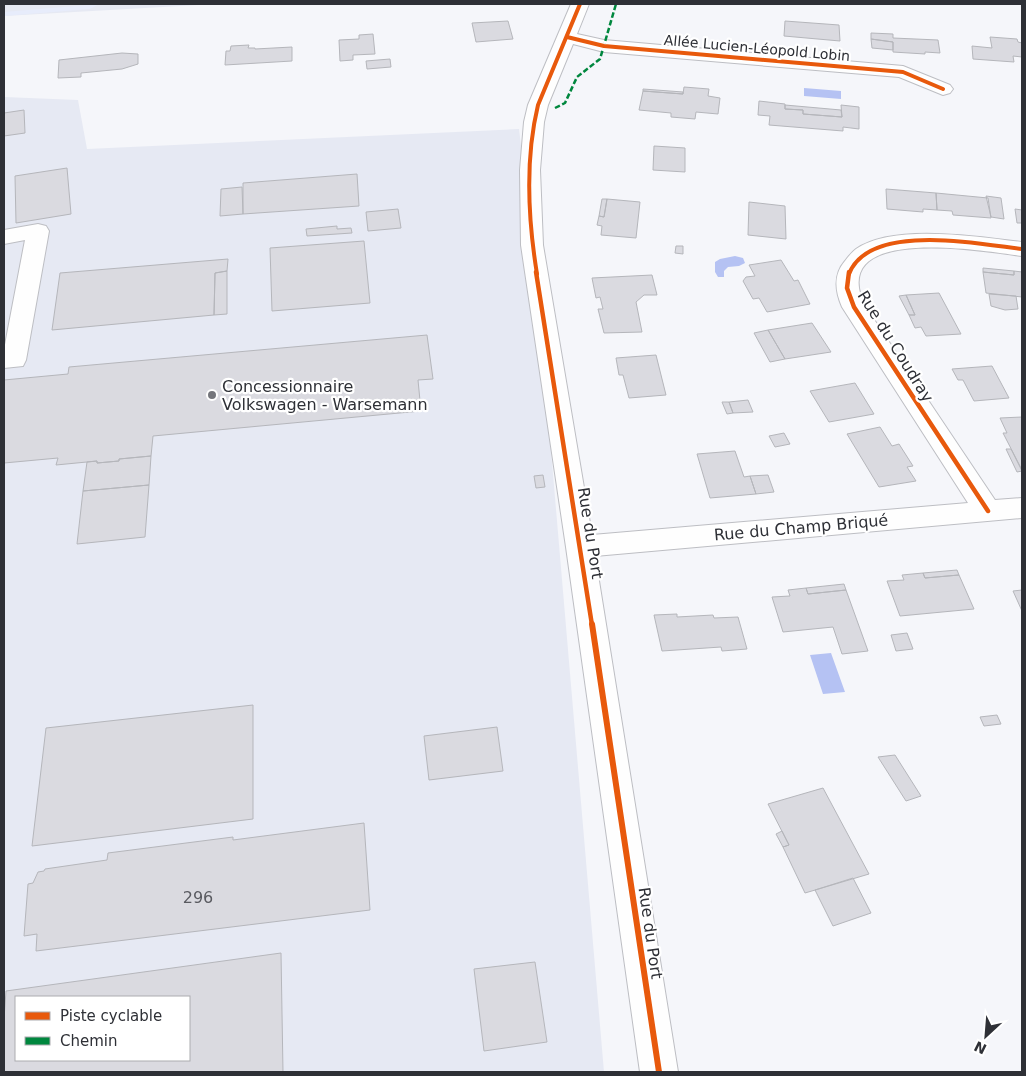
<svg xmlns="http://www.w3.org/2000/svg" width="1026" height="1076" font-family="'DejaVu Sans',sans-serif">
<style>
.built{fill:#e6e9f3;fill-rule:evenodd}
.green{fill:#e7ecfb}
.water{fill:#b5c2f3}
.building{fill:#dadae0;stroke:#b5b6bb;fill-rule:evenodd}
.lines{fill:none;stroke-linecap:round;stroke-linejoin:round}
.minor-casing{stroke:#bdbec3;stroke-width:2}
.minor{fill:#fefefe;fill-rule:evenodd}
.quiet{stroke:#00873e;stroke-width:2.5;stroke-dasharray:5.5 2.5;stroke-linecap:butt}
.cycleway-far2-casing{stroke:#fff;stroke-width:6}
.cycleway-far1-casing{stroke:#fff;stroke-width:8}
.cycleway-casing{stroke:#fff;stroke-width:9}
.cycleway-far2{stroke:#e8590c;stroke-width:4}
.cycleway-far1{stroke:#e8590c;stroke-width:4.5}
.cycleway{stroke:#e8590c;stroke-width:6}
.poi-dot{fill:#74757b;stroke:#fff;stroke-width:2}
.labels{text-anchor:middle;stroke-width:4.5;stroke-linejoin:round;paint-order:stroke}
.far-street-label{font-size:14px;fill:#2e3036;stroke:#fff}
.street-label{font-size:16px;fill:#2e3036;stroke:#fff}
.poi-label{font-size:16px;fill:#2e3036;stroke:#fff;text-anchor:start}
.near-number-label{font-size:16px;fill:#595a60}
</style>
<rect width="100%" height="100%" fill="#f5f6fa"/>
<path class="built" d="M4 4H216L4 16Z
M4 97 78 100 87 149 519 129 535 263 604 1072H4ZM16 997H189V1060H16Z"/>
<path class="green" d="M99 4 90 9 4 16V12Z"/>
<path class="water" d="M804 88 841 91V99L804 96Z
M735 256 743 258 745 263 739 266 728 267 724 271V277H718L715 272V262L720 259Z
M831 653 845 692 823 694 810 655Z"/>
<path class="building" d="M508 21 513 39 476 42 472 23Z
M785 21 839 25 840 41 784 36Z
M871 33 893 34V38L938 40 940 53 925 52V54L893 52V42L871 39Z
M373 34 375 54 353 55V60L340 61 339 40 359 39V35Z
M990 37 1017 39 1018 42 1022 43V57L1013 56 1014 62 973 59 972 46 992 48Z
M871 39 893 42V50L872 48Z
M249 45 248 48H255V49L292 47V61L225 65 226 51H230L231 46Z
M122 53 138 54V64L122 69 81 73V77L58 78 59 60Z
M390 59 391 67 367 69 366 61Z
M684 87 709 89 708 96 720 98 718 114 696 112 695 119 671 117V113L639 110 643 91 683 94Z
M643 89 683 92V94L643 91Z
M759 101 785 104V109L803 110V114L842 117 841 105 859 107V129L843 127V131L769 125 770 116 758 115Z
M785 105 841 110 842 117 803 114V110L785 109Z
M24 110 25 133 4 136V113Z
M654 146 685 148V172L653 170Z
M67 168 71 214 16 223 15 176Z
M357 174 359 206 243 214V183Z
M242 187 243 214 220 216 221 189Z
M886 189 936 193 937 210 923 209V212L887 209Z
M936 193 988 198 991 218 953 215 952 211 937 210Z
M986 196 1001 198 1004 219 991 217Z
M602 199H607L604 217 599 216Z
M607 199 640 202 636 238 601 235 602 226 597 225 599 216 604 217Z
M749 202 785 206 786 239 748 235Z
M398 209 401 228 368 231 366 212Z
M1015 209 1022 210V223H1017Z
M337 226V229L351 228 352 233 307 236 306 229Z
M364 241 370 303 272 311 270 248Z
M676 246H683V254L675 253Z
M228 259 227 271 215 273 214 315 52 330 60 273Z
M781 260 794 281 798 280 810 304 767 312 759 298 753 299 743 281 746 277 755 276 749 265Z
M983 268 1014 271V275L983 272Z
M227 271V314L214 315 215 273Z
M1014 271 1022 272V297L986 293 983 272 1014 275Z
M652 275 657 295H644L636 302 642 332 604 333 598 309H603L600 297 596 298 592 278Z
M939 293 961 334 926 336 921 327 915 328 909 315H915L906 295Z
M989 294 1016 296 1018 309 1005 310 991 306Z
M906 295 915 315H909L899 296Z
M812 323 831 352 785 359 768 330Z
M768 330 785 359 770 362 754 333Z
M427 335 433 379 418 380 421 411 153 436 151 456 119 459V461L97 463V461L56 465 58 458 4 463V380L68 374 69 367Z
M656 355 666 395 629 398 623 375H619L616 358Z
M992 366 1009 398 974 401 963 380H958L952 369Z
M855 383 874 414 829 422 810 391Z
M748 400 753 412 733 413 729 402Z
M722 402H729L733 413 727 414Z
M1022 417V470L1003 433H1007L1000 418Z
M880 427 892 446 899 444 913 466 907 467 916 481 879 487 847 434Z
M784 433 790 444 775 447 769 436Z
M1006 449H1011L1022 471 1017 472Z
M735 451 744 477 750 476 756 494 710 498 697 454Z
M151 456 149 485 83 491 87 462 97 461V463L119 461V459Z
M543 475 545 487 536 488 534 476Z
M768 475 774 492 756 494 750 476Z
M149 485 145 537 77 544 83 491Z
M957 570 959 575 925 578 923 573Z
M923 573 925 578 959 575 974 609 900 616 887 581 904 580 902 575Z
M844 584 846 590 808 594 806 588Z
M806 588 808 594 846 590 868 651 842 654 833 627 783 632 772 597 790 596 788 590Z
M1022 590V611L1013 591Z
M677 614V617L713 615 714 618 738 617 747 649 722 651 721 647 662 651 654 615Z
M907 633 913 649 896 651 891 635Z
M253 705V819L32 846 46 728Z
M997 715 1001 724 984 726 980 717Z
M497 727 503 771 429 780 424 736Z
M895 755 921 796 906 801 878 757Z
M823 788 869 874 805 893 783 847 789 845 768 804Z
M364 823 370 910 36 951 37 934 24 936 28 884 33 883 38 872 44 871 45 869 107 860 108 853 233 837V840Z
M782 831 789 845 783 847 776 834Z
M853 878 871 913 833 926 815 890Z
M281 953 283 1072H4V1019L6 991ZM16 997H189V1060H16Z
M535 962 547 1042 484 1051 474 969Z"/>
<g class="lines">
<g class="minor-casing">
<path id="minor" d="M571 4H589L577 34 604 40 903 66 950 85 953 89 950 93 943 95 899 77 604 52 573 44 548 105 544 122 540 170 543 245 592 535 968 503 842 307C835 291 833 275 845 261 848 257 852 252 856 249 894 223 978 237 1022 242V256C984 251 825 223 865 306L995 500 1022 498V518L595 556 678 1072H640L566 547 521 245 520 170 524 122 528 105Z
M38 224 46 226 49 231 26 360 23 366 4 368V350L25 240 4 244V230Z"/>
</g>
<use href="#minor" class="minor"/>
<path class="quiet" d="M555 108 565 103 577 77 600 59 616 4"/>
<g class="cycleway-far2-casing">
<path id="cycleway-far2" d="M567 37 604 46 903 72 943 89
M537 274C528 219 525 159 538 105L580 4
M849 274C869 222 979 244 1022 249"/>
</g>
<g class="cycleway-far1-casing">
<path id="cycleway-far1" d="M536 272 592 625
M849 272 847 288 854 307 988 511"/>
</g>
<g class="cycleway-casing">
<path id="cycleway" d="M592 624 659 1072"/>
</g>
<use href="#cycleway-far2" class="cycleway-far2"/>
<use href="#cycleway-far1" class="cycleway-far1"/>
<use href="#cycleway" class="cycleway"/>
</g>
<circle class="poi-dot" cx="212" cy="395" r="5"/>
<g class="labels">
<g class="far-street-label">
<text transform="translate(757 48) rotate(5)" y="5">Allée Lucien-Léopold Lobin</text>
</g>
<g class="street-label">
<text transform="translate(896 346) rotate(58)" y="6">Rue du Coudray</text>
<text transform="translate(801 527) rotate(-5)" y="6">Rue du Champ Briqué</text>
<text transform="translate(591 533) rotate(81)" y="6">Rue du Port</text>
<text transform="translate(651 933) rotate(82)" y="6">Rue du Port</text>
</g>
<g class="poi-label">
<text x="222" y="392">Concessionnaire<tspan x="222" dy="18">Volkswagen - Warsemann</tspan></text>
</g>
<g class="near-number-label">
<text x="198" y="903">296</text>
</g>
</g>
<rect width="1026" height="1076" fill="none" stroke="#2e3036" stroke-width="10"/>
<rect x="15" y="996" width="175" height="65" fill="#ffffff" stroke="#abacaf"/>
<rect x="25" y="1012" width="25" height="8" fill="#e8590c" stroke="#abacaf"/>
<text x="60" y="1021" font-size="15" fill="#2e3036">Piste cyclable</text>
<rect x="25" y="1037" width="25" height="8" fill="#00873e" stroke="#abacaf"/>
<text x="60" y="1046" font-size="15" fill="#2e3036">Chemin</text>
<g transform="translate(986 1036) rotate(206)" stroke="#ffffff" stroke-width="4" paint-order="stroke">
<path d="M0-4L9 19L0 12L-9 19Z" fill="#2e3036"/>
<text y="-8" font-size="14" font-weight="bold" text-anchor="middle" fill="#2e3036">N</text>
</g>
</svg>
